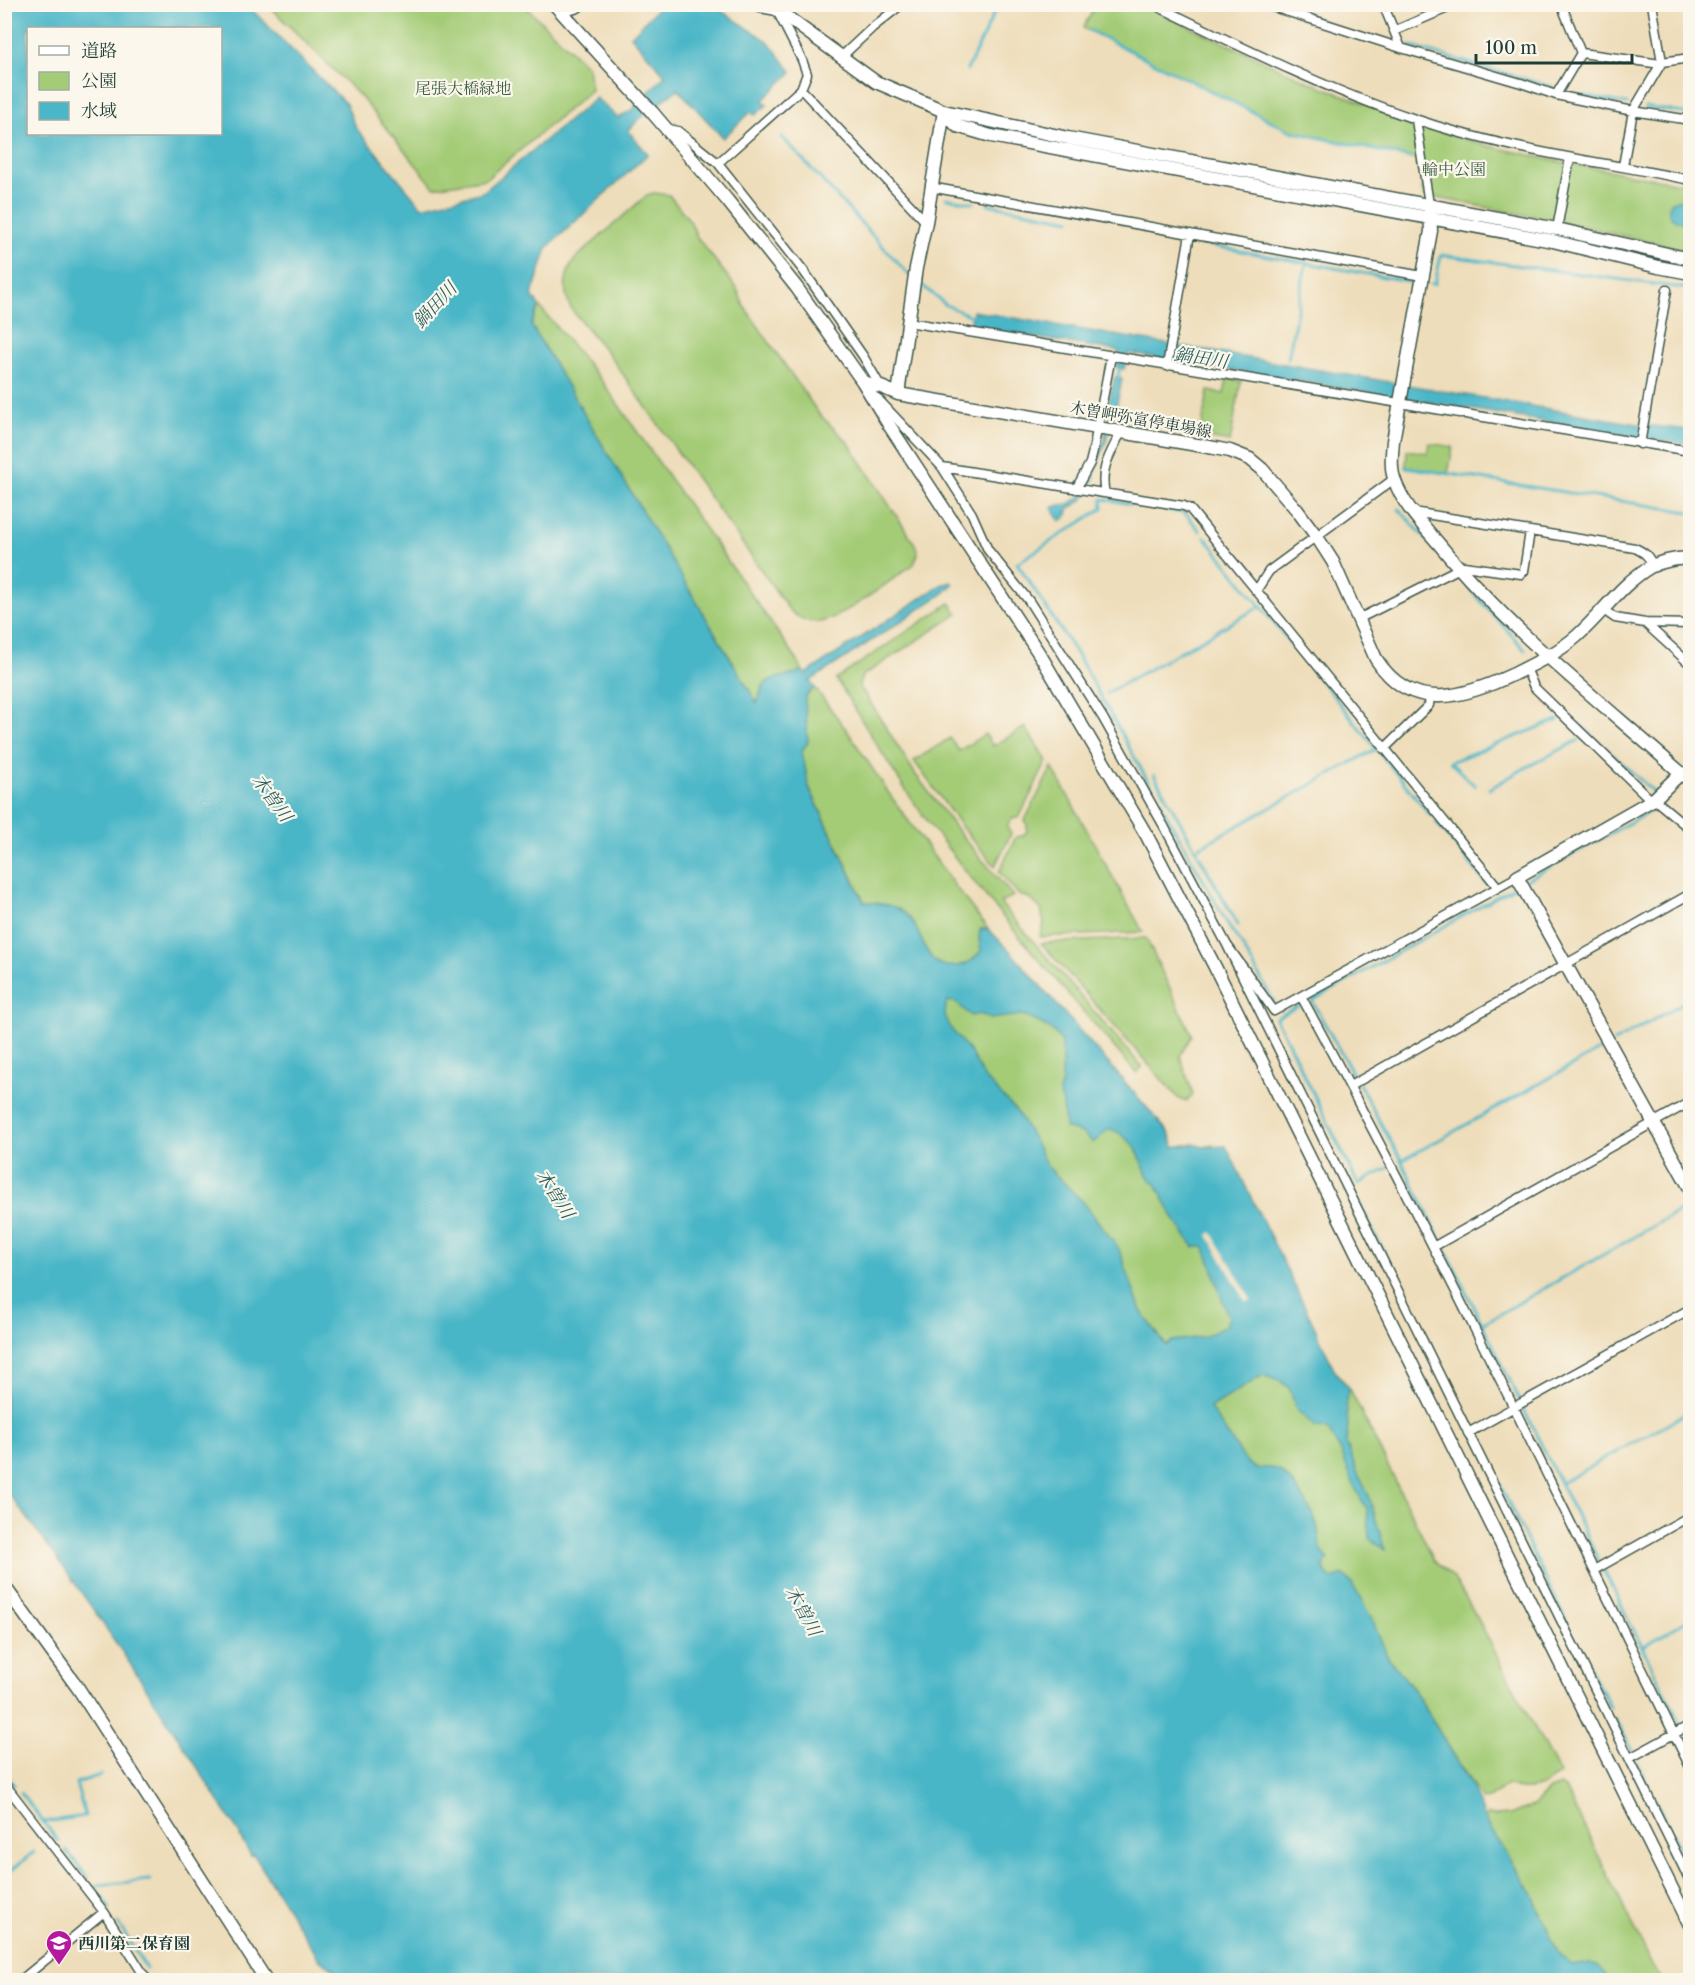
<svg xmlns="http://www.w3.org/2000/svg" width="1695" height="1985" font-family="'Libre Caslon Text','Noto Serif JP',serif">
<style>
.green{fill:#a4cc77;stroke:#628456;stroke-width:1.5}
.water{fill:#4ab6c7;stroke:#347a7e;stroke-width:1.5;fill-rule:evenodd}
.pier{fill:#eeddba}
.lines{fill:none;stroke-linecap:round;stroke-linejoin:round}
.stream{stroke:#4ab6c7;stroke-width:3}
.street-casing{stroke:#3e5548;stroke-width:11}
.secondary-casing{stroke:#3e5548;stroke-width:15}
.street{stroke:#fff;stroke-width:8}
.secondary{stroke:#fff;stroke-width:12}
.labels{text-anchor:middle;stroke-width:4.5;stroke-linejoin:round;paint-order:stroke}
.park-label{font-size:16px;fill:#406145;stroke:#fbf7ec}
.street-label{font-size:16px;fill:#1f3d34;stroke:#fbf7ec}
.poi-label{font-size:16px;font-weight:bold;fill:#1f3d34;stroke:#fbf7ec;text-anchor:start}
.water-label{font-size:18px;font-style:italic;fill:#2c6160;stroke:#fbf7ec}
</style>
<rect width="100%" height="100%" fill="#fbf7ec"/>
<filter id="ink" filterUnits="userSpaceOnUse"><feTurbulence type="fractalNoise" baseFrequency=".0167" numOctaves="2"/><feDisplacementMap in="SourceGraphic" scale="12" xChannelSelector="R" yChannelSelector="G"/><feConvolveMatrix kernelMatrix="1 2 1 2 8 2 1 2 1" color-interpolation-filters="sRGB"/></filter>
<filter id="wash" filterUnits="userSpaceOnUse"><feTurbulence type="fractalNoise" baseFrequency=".008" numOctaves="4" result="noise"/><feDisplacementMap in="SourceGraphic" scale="24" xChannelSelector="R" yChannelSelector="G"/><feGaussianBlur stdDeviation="1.35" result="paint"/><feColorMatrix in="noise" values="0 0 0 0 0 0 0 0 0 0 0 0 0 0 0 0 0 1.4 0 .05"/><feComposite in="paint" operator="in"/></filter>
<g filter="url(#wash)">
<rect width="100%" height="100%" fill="#eeddba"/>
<path class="green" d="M268 5H524L588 67 591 90 486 179 434 187 360 96Z
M1096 5H1143L1312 83 1425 127 1489 146 1556 161 1690 185V251L1571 224 1423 195 1419 159 1291 131 1083 28Z
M654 193 669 195 690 221 697 237 737 289 744 306 819 414 848 442 915 544 918 554 914 564C894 578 840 620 819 622 807 623 798 618 790 611L610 356 572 310C562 292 563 275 576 258L647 195Z
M539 306 601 380 797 660 802 670C791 679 774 674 764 685 761 689 759 698 757 704L531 325Z
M1227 379 1241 381 1230 442 1200 437 1208 391 1224 394Z
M1429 443 1453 447 1448 474 1406 467 1407 450 1427 453Z
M950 603 958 614 862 676 859 685 916 775 957 830 1013 896 1000 903 1142 1067 1136 1073C1071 996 1004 922 943 842 903 791 871 734 836 679Z
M815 688 848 732 890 795 954 885 988 929 1008 949 1169 1133 1174 1147 1193 1144 1203 1147 1213 1145 1250 1315 1175 1358 898 972 778 722Z
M1025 727 1047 761 1019 818C1012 817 1009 821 1007 827L1011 834 995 866 961 826 914 761 950 738 959 751 985 734 993 746Z
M1052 767 1143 932 1040 937 1044 924 1041 909 1029 898 1019 895 999 872 1016 837 1023 836 1027 831V825L1025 820Z
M1146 938 1192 1035 1180 1056 1193 1094 1187 1101H1183L1178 1098 1041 943Z
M1239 1371 1336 1373 1350 1389 1435 1562 1453 1577 1477 1617 1559 1774C1544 1788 1527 1794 1507 1785L1490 1798 1482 1800 1411 1685 1393 1670 1347 1600 1324 1571 1257 1469 1247 1463 1204 1400Z
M1560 1786 1565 1788 1660 1980H1589L1558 1953 1532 1893 1485 1820 1487 1814 1495 1816 1510 1815 1534 1805 1549 1790Z"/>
<path class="water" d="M5 5H247L346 104 356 128 422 207 483 192 596 98 618 118 632 110 665 75 631 36 661 5H712L768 41 792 72 763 100 767 105 755 115 751 112 723 138 678 89 638 120 628 131 648 154 547 248 532 295 539 306 531 325 757 703C759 698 761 689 765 684 774 674 791 679 802 670L806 674 941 585 951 582 953 584 944 593 810 681 815 688 807 694 805 699 808 742 802 751 809 788 864 902C879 903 896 904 908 916 924 932 923 969 954 966 970 964 970 962 981 951L979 939 980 929H988L1008 949 1169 1133 1174 1147 1193 1144 1203 1147 1226 1146 1307 1311 1336 1373 1350 1389 1346 1399 1348 1426 1346 1442 1357 1472 1369 1496 1385 1550 1369 1538 1367 1509 1356 1490 1340 1450 1327 1428 1315 1427 1296 1409 1289 1387 1279 1381 1263 1375 1210 1408 1247 1463 1257 1469C1264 1468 1272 1466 1279 1471 1293 1479 1312 1510 1317 1525 1321 1542 1316 1544 1328 1560 1321 1567 1324 1571 1330 1578H1336L1343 1575 1352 1584 1374 1623 1389 1660 1411 1685 1472 1786 1485 1820 1532 1893 1558 1953 1572 1965C1589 1960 1600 1965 1609 1980H343L333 1968 319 1959 254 1855 251 1856 240 1837 241 1836C166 1718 91 1599 5 1489ZM28 28H220V134H28ZM947 1001 955 1002 971 1016 980 1014 991 1019 1021 1015 1038 1022 1053 1031 1062 1042V1081L1059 1092 1063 1103 1065 1128 1084 1134 1093 1143 1109 1129 1118 1132 1135 1146 1148 1177 1156 1184 1174 1219 1194 1247H1204C1215 1269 1218 1295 1229 1317L1226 1326 1204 1337 1172 1341 1166 1346 1141 1311 1119 1249 1084 1203 1047 1166 1034 1140 1017 1112 984 1077 970 1052 948 1025 945 1014Z
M1684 198 1690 200V224C1678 222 1663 218 1671 202Z
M973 311 1643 425 1690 430V444L1657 440 1128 353 1124 369 1117 368 1119 351 970 327Z
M1115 377 1122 378C1117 409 1108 438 1097 467 1094 476 1092 487 1088 494 1083 500 1076 505 1069 508L1066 517 1060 521 1052 508 1059 505 1069 504 1084 494 1104 439 1110 413 1108 405Z"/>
<path class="pier" d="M1212 1232 1251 1300 1246 1302 1208 1235Z"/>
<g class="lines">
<path class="stream" d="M1089 30 1291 131 1411 158
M1409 46 1552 87
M967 70 998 5
M1562 92 1627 104
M1645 107 1690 114
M782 137 911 277
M946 198 974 203
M988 204 1070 220
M1196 243 1412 282
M919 283 946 305 973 317
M1431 284H1435L1441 255 1690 289
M1288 359 1306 263
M1117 381 1120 367
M1406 467 1690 512
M1399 509 1435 549
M1200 531 1185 513 1102 499 1103 508 1017 563 1079 658 1231 930 1240 942 1274 1002
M1205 537 1315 674
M1469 588 1525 650
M1319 678 1431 816
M1107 693 1261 606
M1582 727 1655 793
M1154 775 1238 925
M1475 786 1450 762 1558 720
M1489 789 1523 769 1579 740
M1436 822 1487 884
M1196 849 1376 749
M1526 880 1660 806
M1298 1006 1276 1018 1358 1184 1388 1168
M1614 1042 1690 999
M1355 1078 1312 1001 1514 887
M1359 1084 1401 1160 1440 1239
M1403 1160 1605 1047
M1357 1199 1408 1301
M1443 1244 1520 1401
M1414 1312 1470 1425
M1482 1324 1690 1205
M1523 1408 1600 1563
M1475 1434 1493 1470
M1497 1479 1570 1629
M1561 1483 1690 1411
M1603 1569 1681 1725
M1574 1637 1610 1708
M1642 1647 1690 1619
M1615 1718 1632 1750
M1685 1734 1690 1744
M1636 1761 1648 1786
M4 1773 14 1785
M21 1793 58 1841
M1652 1795 1687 1863
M44 1822 85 1816 76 1783 101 1775
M66 1850 87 1877
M4 1876 34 1852
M95 1887 98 1885 150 1880
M95 1887 110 1909
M118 1923 146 1968
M153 1979 154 1980"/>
</g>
</g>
<g filter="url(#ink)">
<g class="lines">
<g class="street-casing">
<path id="street" d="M1153 4C1239 46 1325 89 1415 119 1505 150 1599 161 1690 180
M1264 4 1401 48 1521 83 1556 95 1633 111 1690 120
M1383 4 1401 48
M1561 4 1581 53
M1162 9 1173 4
M562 13 578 8 583 4
M1394 31 1457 4
M1581 53 1661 64
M840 58 872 28 902 4
M1662 62 1690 58
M801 89 926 222
M1556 95 1581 53
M1416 120 1429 204
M665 128 678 131 718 163 803 270 863 356 881 387
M718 163 801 89 807 74 802 60 777 11 760 8 754 4
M1623 166 1633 111 1662 62 1652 4
M930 187 1422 276
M1557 229 1570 158
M908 322 1690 451
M1167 366 1190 234
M877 398 942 467 972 514 988 550 1029 601 1103 718 1165 828 1227 945 1274 1011 1517 877
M1640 444 1667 290
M942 467 1184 506 1190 509 1497 886
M1076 489 1090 463 1093 451 1111 356
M1105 493C1099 469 1111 453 1121 432
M1413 512 1635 548C1645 553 1648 555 1653 566
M1256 591 1269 571 1394 479
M1602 609 1615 618 1645 623 1690 624
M1358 619 1464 566 1521 574 1524 571 1530 531
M1645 623 1690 664
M1526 668 1534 687 1651 800
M1384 749 1429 705 1430 697
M1654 799 1690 829
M1227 945 1690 1881
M1301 996C1439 1249 1564 1509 1690 1767
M1350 1086 1690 894
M1433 1247 1690 1102
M1468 1433 1690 1309
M1594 1570 1690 1516
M1630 1758 1690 1725
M4 1783 104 1912 147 1980
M21 1980 104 1912"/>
</g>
<g class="secondary-casing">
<path id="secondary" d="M554 4 652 112 727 200 797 288 863 382 889 425 1042 658 1147 836 1215 967 1690 1925
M769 4 876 82 944 111 1068 138 1557 229 1690 259
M944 111 957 126 991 136 1553 241 1658 267 1690 273
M1430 211 1431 231 1393 441C1392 454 1390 469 1395 481 1403 505 1423 525 1439 544 1512 634 1604 704 1690 781
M863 382 881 387 898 394 1209 447 1230 451 1250 459 1262 469 1297 510 1317 537 1333 562 1376 659C1412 715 1465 697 1514 674 1536 663 1559 652 1577 636 1602 614 1621 584 1650 567 1663 560 1677 559 1690 558
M898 394 916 268 926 222 944 111
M1681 773 1654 799 1517 877 1690 1188
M4 1586 78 1688 266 1980"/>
</g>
<use href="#street" class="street"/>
<use href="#secondary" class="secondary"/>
</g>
</g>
<defs>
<g id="school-pin" transform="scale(1.35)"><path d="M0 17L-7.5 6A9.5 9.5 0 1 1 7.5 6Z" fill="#b5179e" stroke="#fbf7ec"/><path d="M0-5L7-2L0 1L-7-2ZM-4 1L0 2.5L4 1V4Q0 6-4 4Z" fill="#fff"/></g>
</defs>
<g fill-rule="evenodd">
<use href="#school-pin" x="59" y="1943"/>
</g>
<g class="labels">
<g class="park-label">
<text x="463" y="94">尾張大橋緑地</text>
<text x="1454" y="175">輪中公園</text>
</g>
<g class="street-label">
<text transform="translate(1141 419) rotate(10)" y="6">木曽岬弥富停車場線</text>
</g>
<g class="poi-label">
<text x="78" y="1949">西川第二保育園</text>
</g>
<g class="water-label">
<text transform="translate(435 305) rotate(-47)" y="6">鍋田川</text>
<text transform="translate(1201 358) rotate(9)" y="6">鍋田川</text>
<text transform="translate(272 798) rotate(54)" y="6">木曽川</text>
<text transform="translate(555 1194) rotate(58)" y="6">木曽川</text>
<text transform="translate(803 1611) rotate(61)" y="6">木曽川</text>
</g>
</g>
<rect width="1695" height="1985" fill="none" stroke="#fbf7ec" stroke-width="24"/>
<rect x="27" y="27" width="195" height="108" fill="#fbf7ec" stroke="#a3ada2" stroke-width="1.5"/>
<rect x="39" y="46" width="30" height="9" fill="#ffffff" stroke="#a3ada2" stroke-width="1.5"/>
<text x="81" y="57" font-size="18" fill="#1f3d34">道路</text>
<rect x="39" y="72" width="30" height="18" fill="#a4cc77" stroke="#a3ada2" stroke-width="1.5"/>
<text x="81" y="87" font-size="18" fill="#1f3d34">公園</text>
<rect x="39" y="102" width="30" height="18" fill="#4ab6c7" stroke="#a3ada2" stroke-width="1.5"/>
<text x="81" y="117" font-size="18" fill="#1f3d34">水域</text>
<path d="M1476 54v9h156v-9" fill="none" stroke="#1f3d34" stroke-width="3"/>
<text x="1485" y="54" font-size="18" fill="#1f3d34" stroke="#fbf7ec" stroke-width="4.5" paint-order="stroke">100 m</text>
</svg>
